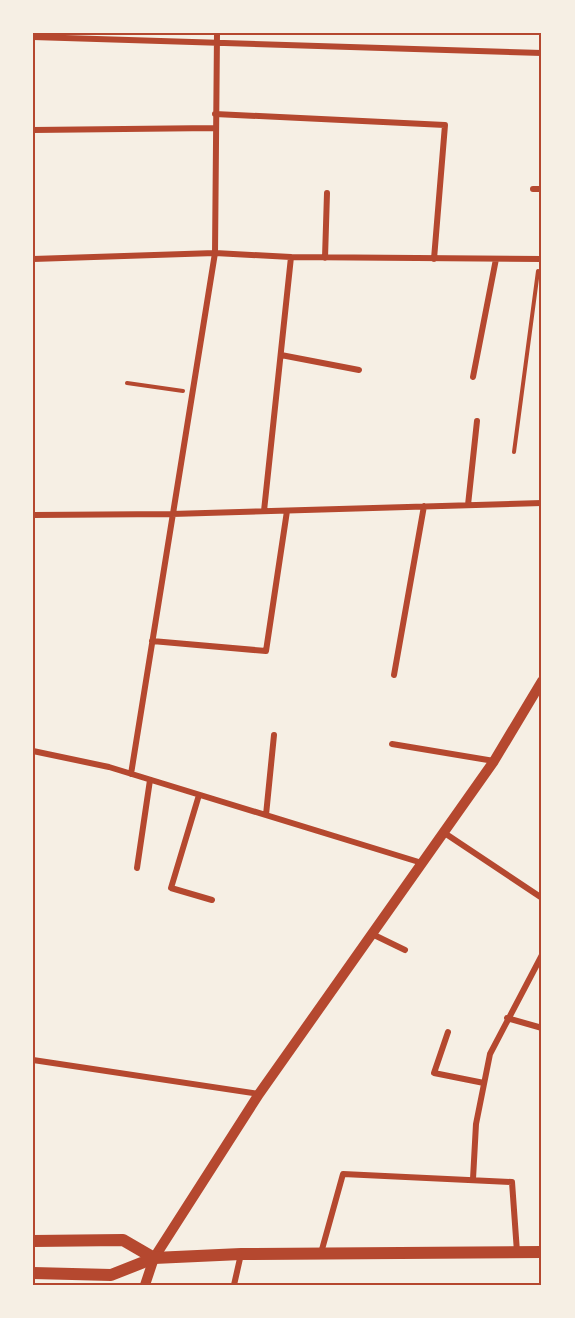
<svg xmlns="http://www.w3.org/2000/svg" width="575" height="1318" font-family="'Titillium Web',sans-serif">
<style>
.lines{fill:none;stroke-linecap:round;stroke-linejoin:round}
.path{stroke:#b5482f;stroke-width:4}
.minor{stroke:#b5482f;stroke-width:6}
.tertiary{stroke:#b5482f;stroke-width:10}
.secondary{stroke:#b5482f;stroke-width:12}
.neatline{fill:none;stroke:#b5482f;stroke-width:2}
</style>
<rect width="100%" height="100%" fill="#f6efe4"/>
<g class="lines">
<path class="path" d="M127 383 183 391
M514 452 538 271"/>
<path class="minor" d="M33 37 542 53
M215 114 445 125 434 259
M33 130 215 128
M533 189H542
M325 258 327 193
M33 259 215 253 291 257 542 259
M281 355 359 370
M473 377 496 259
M468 505 477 421
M264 511 291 257
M33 515 172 514 542 503
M152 641 266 651 287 511
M394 675 424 506
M392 744 494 761
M33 751 109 767 422 863
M131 774 215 253 217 33
M199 795 171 888 212 900
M266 815 274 735
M443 832 542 898
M137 868 150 780
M372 934 405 950
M507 1018 542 1028
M448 1032 434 1073 484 1083
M33 1060 259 1094
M473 1179 476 1124 490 1054 542 955
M321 1253 343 1174 512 1182 517 1252
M234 1285 241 1254
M542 1285V1283"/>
<path class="tertiary" d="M145 1285 154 1258 259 1094 494 761 542 681"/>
<path class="secondary" d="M33 1241 123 1240 154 1258
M33 1273 111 1275 154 1258 241 1254 542 1252"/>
</g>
<rect width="575" height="1318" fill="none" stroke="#f6efe4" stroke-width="69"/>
<rect x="34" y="34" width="506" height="1250" class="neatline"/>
</svg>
